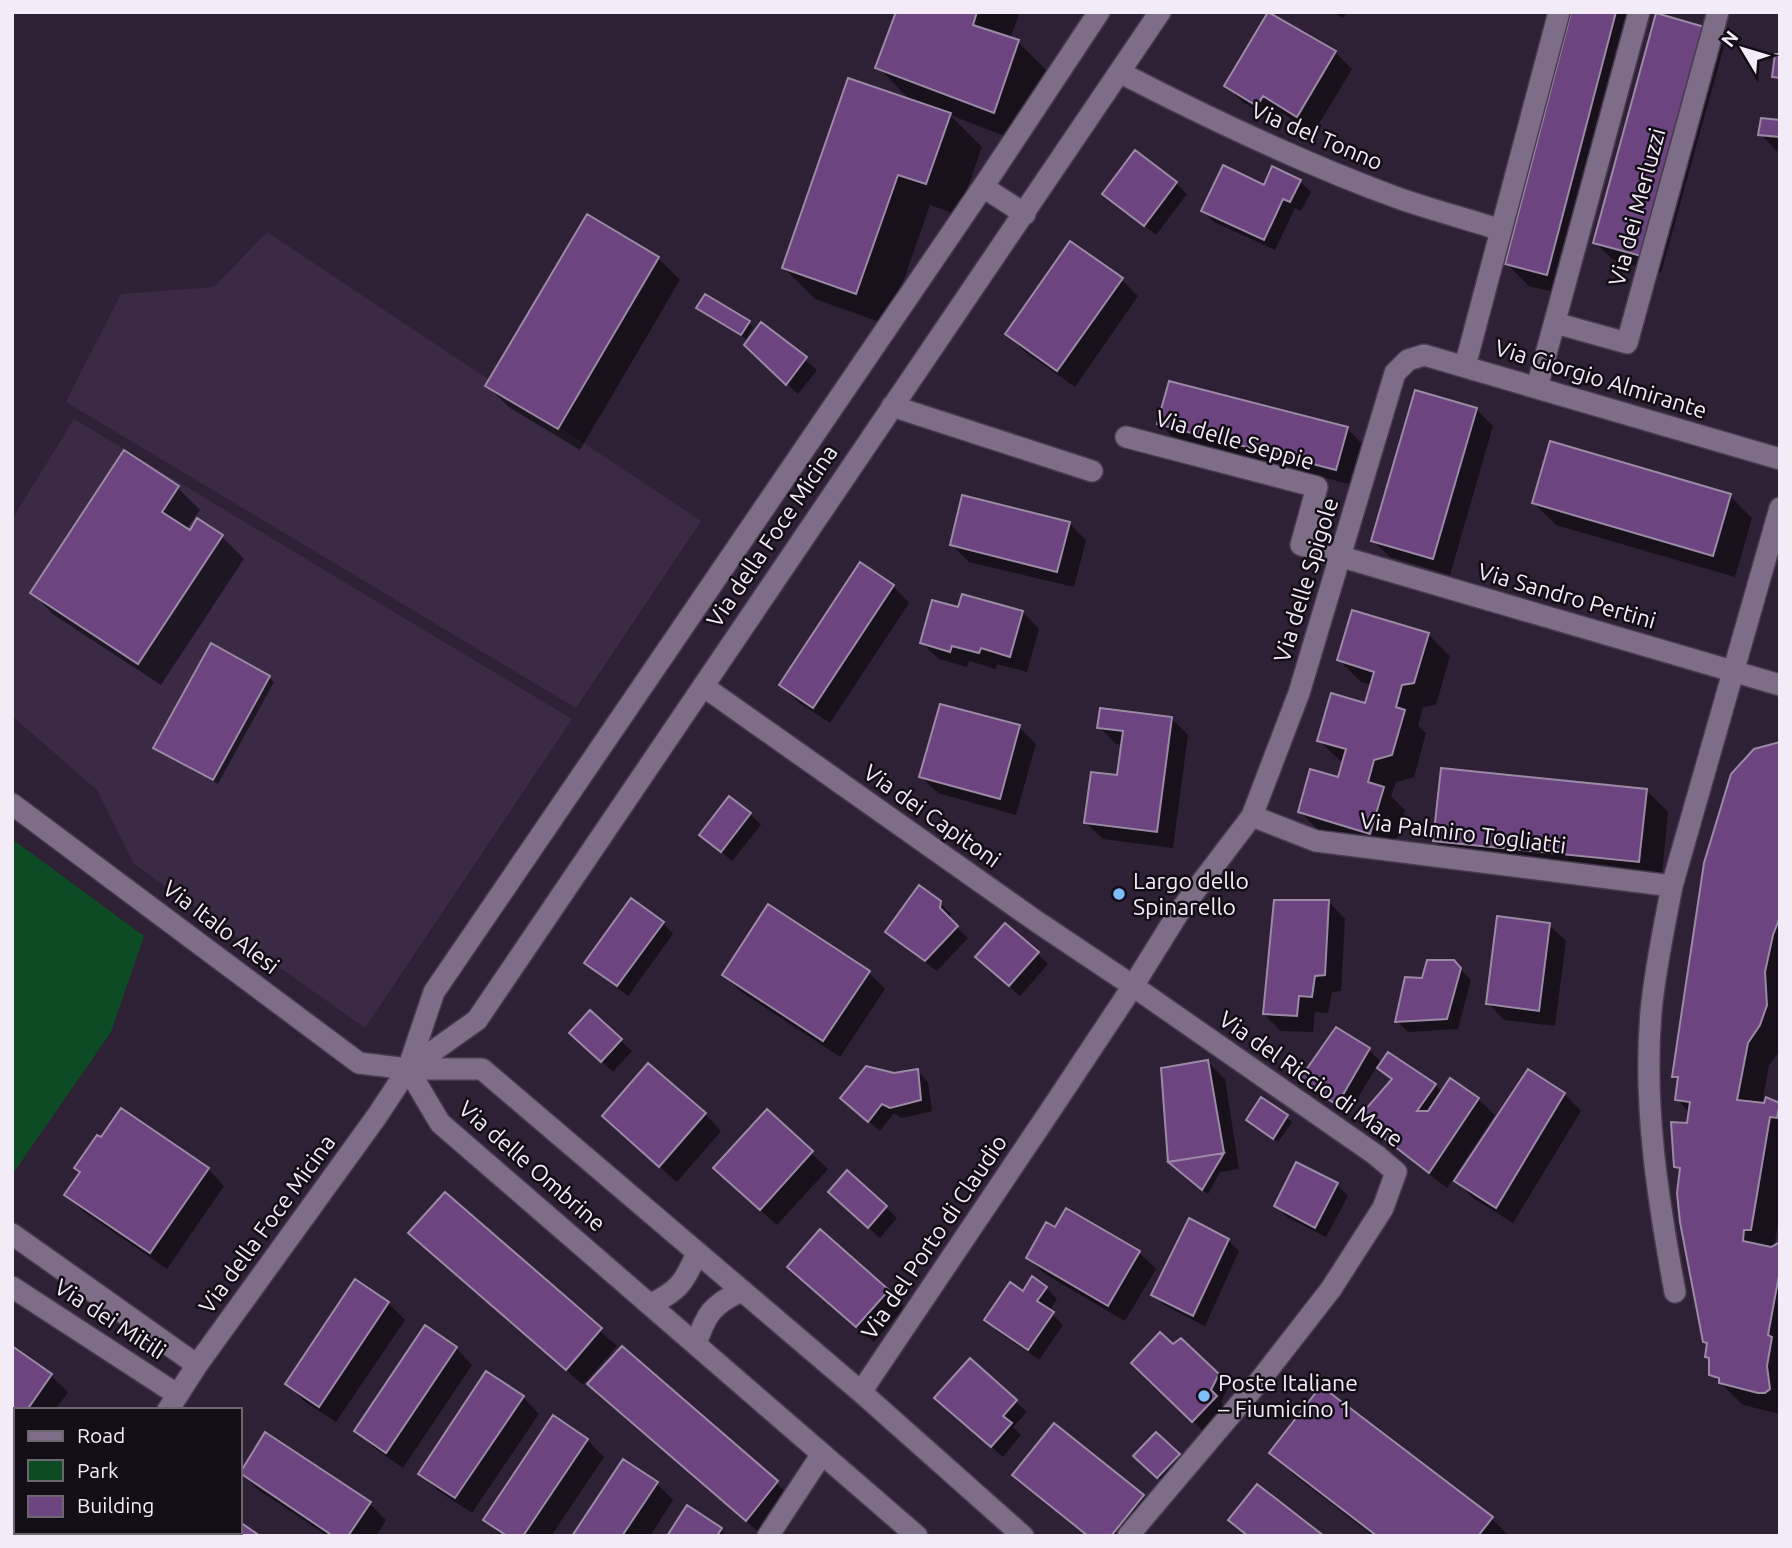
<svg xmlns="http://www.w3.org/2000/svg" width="1792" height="1548" font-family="Ubuntu,sans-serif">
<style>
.built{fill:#3b2a44}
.green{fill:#0c4b24}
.shadow{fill:#0007}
.building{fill:#6b4480;stroke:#9b8aa4;stroke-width:2}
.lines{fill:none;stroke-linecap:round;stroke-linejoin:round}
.minor-casing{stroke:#473b4d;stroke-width:24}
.minor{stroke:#7d6d86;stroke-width:21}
.poi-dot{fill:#7ebdf9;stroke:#130d16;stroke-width:2.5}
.labels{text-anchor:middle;stroke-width:5;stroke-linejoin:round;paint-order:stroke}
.street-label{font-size:23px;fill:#f4ebf9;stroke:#130d16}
.poi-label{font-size:23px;fill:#f4ebf9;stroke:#130d16;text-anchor:start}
</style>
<rect width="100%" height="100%" fill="#2e2035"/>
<path class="built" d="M267 232 701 521 576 708 66 402 121 294 214 287Z
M74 419 572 719 365 1028 134 864 97 790 12 716V519Z"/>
<path class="green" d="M12 839 144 936 111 1032 12 1175Z"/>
<path class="shadow" d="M898 12H1020L1010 39 1018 42 1050 74 1026 144 950 115 982 147 958 215 930 205 888 325 815 299 784 268 912 102 878 67Z
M1333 12H1347L1343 18Z
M1572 12H1644L1569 296 1529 286 1506 263Z
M1270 13 1335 52 1352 69 1314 132 1280 112 1274 121 1243 102 1226 86Z
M1707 29 1724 46 1661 273 1612 259 1595 242Z
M1780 122V154L1760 134Z
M1300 181 1311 192 1301 211 1295 208 1275 250 1214 222 1203 211 1264 187Z
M1176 183 1187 194 1156 235 1104 194Z
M588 217 658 258 680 280 580 450 510 408 487 386Z
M1122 280 1138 296 1075 387 1024 351 1007 334Z
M704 313 748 322 753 327 746 339Z
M761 324 817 370 798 394 746 344Z
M1476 409 1493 426 1450 575 1390 557 1373 541Z
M1159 423 1347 428 1363 445 1353 485 1176 440Z
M125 453 178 488 200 510 186 530 222 537 244 559 161 685 54 615 32 593Z
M1730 496 1752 518 1735 577 1556 525 1534 503Z
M1069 523 1086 540 1074 587 969 562 952 545Z
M893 586 909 603 830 723 798 702 781 685Z
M960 609 1023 612 1039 629 1027 672 997 664 996 669 969 661 967 667 939 659 922 643Z
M1428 634 1450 656 1436 705 1423 707 1418 726 1426 733 1414 777 1396 782 1391 796 1405 810 1392 855 1322 834 1300 812 1339 779 1344 764 1319 741 1366 705 1372 685 1361 682 1339 660Z
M269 677 274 682 218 784 160 753 155 748Z
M1171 718 1188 735 1173 848 1103 839 1086 823 1118 777 1123 745 1116 744 1099 727Z
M1019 727 1036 744 1016 815 938 793 921 777Z
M1780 743V1051L1769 1065 1762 1104 1780 1105V1211L1774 1248 1780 1244V1414L1743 1405 1711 1374V1361L1707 1356 1708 1345 1705 1341 1682 1172 1675 1166 1690 1113 1677 1099 1679 1082 1673 1076Z
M1646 790 1668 812 1661 884 1457 863 1435 841Z
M750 814 761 825 732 861 701 835Z
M1329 902 1345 919 1341 991 1332 992 1328 1013 1315 1012 1313 1032 1281 1031 1264 1014Z
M940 903 951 914 950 921 968 938 937 971 898 942 887 931Z
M663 923 673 934 628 996 597 973 586 962Z
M1549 925 1566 941 1555 1026 1504 1020 1488 1003Z
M1037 953 1048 964 1020 996 988 967Z
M1453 962 1471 980 1458 1029 1408 1032 1397 1021 1423 980Z
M868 972 885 989 840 1057 740 991 724 975Z
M590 1012 632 1051 613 1072 582 1044Z
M1336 1030 1369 1050 1380 1061 1348 1114 1312 1091 1301 1080Z
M1208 1062 1225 1079 1239 1169 1220 1172 1208 1194 1187 1178 1170 1161Z
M1379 1068 1435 1085 1443 1093 1478 1099 1495 1115 1447 1188 1377 1134 1360 1118 1392 1081Z
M917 1071 928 1082 932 1111 902 1118 894 1113 880 1131 854 1109 894 1075Z
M1564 1094 1581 1111 1513 1223 1473 1198 1456 1181Z
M1262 1100 1292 1122 1278 1142 1248 1120Z
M767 1111 828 1169 777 1225 732 1185Z
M705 1114 721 1131 677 1182 621 1133Z
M208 1169 224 1186 167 1269 83 1211 66 1194Z
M848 1172 897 1218 880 1238 841 1203Z
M1337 1185 1348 1196 1326 1237 1287 1217 1276 1206Z
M445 1195 617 1346 583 1385 411 1233Z
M1228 1240 1239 1251 1205 1326 1164 1305 1153 1294Z
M1139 1253 1156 1269 1125 1321 1045 1274 1028 1258Z
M806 1283 888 1291 904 1308 874 1342Z
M1046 1288 1057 1299 1049 1311 1063 1325 1039 1360 997 1331 986 1320 1023 1293Z
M388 1303 405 1320 336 1422 304 1401 287 1384Z
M1181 1340 1229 1386 1221 1402 1227 1408 1204 1432 1134 1363 1173 1346Z
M12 1348 51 1376 68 1392 55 1410H16V1465L12 1470Z
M456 1348 472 1365 403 1468 373 1447 356 1431Z
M622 1349 794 1499 763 1536 606 1400Z
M970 1361 1027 1412 1013 1427 1021 1435 1003 1457 948 1408Z
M523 1397 539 1414 472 1513 437 1490 420 1473Z
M1054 1426 1143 1497 1159 1513 1141 1536H1087L1031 1491 1015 1475Z
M1156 1434 1184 1460 1163 1482 1136 1456Z
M587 1440 604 1457 551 1536H501L485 1520Z
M1272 1453 1491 1518 1509 1536H1373L1294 1475Z
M241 1472 370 1504 386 1520 376 1536H328L257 1489Z
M657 1484 673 1500 650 1536H575Z
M721 1530 727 1536H669Z"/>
<path class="building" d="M896 12H977L973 25 1019 40 994 113 875 68Z
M1268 12 1336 51 1297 117 1263 96 1257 106 1224 86Z
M1571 12H1616L1547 275 1505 264Z
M1656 13 1708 28 1645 257 1593 243Z
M1775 54H1780V78L1772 77Z
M848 78 951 113 926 184 898 175 856 294 782 268Z
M1761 118 1780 120V137L1758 135Z
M1135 150 1177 182 1144 226 1102 194Z
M1223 165 1264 185 1272 166 1301 180 1290 202 1283 199 1264 240 1201 211Z
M587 214 659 257 558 429 485 386Z
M1070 241 1123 278 1057 371 1005 334Z
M705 294 750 321 741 335 696 308Z
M761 322 807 357 786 385 744 345Z
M1169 381 1348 427 1336 470 1157 424Z
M1415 390 1477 408 1433 559 1371 541Z
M1550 441 1731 494 1713 556 1532 503Z
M124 450 179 486 162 512 190 530 197 518 223 535 138 664 30 593Z
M962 495 1070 522 1057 572 950 545Z
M860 562 894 585 813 708 779 685Z
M962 594 1023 611 1010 657 981 648 979 653 952 646 950 652 920 643 932 600 958 607Z
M1352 610 1429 633 1414 683 1402 685 1396 707 1405 710 1392 755 1374 760 1368 782 1384 787 1370 834 1298 812 1310 769 1338 777 1346 749 1317 741 1331 693 1365 703 1374 672 1337 660Z
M211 643 270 676 213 780 153 748Z
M940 704 1020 725 1000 799 919 777Z
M1100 708 1172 717 1157 832 1084 823 1091 772 1117 775 1123 731 1097 728Z
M1780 742V917L1773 935 1765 972 1767 1005 1760 1025 1748 1043 1737 1100 1764 1103 1766 1097 1780 1103 1777 1118 1770 1117 1751 1230H1744L1743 1241 1771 1247 1780 1242V1270L1768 1335 1772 1337 1767 1366 1770 1389 1765 1393H1758L1719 1383V1378L1709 1375V1358L1705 1357 1707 1343 1703 1342 1680 1222 1677 1193 1680 1168 1674 1167 1671 1122 1687 1123 1690 1102 1675 1100 1678 1077H1672L1704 863 1731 774 1754 749Z
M1441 768 1647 789 1639 862 1433 841Z
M729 796 751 813 721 852 699 835Z
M919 885 941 901 940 908 958 926 925 961 885 932Z
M631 898 664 922 617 986 584 963Z
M1274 900H1329L1325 975 1315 976 1312 997 1299 996 1297 1016 1263 1014Z
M768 904 870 971 823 1041 722 975Z
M1497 916 1550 923 1539 1011 1486 1004Z
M1005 923 1039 952 1009 986 975 957Z
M1427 960H1454L1461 968 1447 1019 1395 1022 1405 977 1422 978Z
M590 1010 622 1039 601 1062 569 1033Z
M1336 1027 1370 1048 1337 1105 1299 1080Z
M1388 1052 1436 1084 1417 1111H1428L1450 1078 1479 1098 1429 1173 1358 1118 1392 1079 1377 1068Z
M1208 1060 1224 1153 1168 1162 1161 1068Z
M648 1063 706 1113 659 1167 602 1116Z
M866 1066 894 1073 918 1069 921 1100 890 1108 882 1104 868 1122 840 1098Z
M1528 1069 1565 1093 1496 1208 1454 1181Z
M1261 1097 1288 1115 1273 1139 1246 1120Z
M121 1108 209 1168 150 1253 64 1195 80 1172 74 1168 97 1135 101 1137Z
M767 1109 813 1151 760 1210 713 1168Z
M1224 1153 1202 1190 1168 1162Z
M1296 1162 1338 1183 1315 1228 1274 1206Z
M847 1170 887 1206 868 1228 828 1192Z
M445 1192 602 1328 566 1370 408 1233Z
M1066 1208 1140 1251 1108 1306 1026 1258 1046 1222 1055 1227Z
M1189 1218 1229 1239 1193 1316 1151 1295Z
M820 1229 889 1290 856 1327 787 1267Z
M1032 1276 1047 1287 1037 1301 1054 1312 1028 1350 984 1320 1010 1282 1023 1291Z
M355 1279 389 1302 319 1407 285 1384Z
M425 1325 457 1347 386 1453 354 1431Z
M1160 1332 1173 1344 1181 1338 1219 1374 1211 1390 1217 1396 1192 1422 1131 1363Z
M12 1346 52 1374 27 1410H16V1426L12 1431Z
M622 1346 778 1481 746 1521 587 1384Z
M970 1358 1017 1400 1003 1416 1012 1423 991 1447 934 1398Z
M486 1371 524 1396 455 1498 418 1474Z
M1321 1386 1493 1517 1478 1536H1377L1269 1453Z
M553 1415 588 1439 523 1536H507L483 1520Z
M1054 1423 1144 1495 1111 1536H1088L1012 1475Z
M265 1432 371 1502 348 1536H333L240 1473Z
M1156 1432 1180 1454 1157 1478 1133 1456Z
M623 1459 658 1482 622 1536H572Z
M1257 1484 1324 1536H1248L1228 1520Z
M687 1505 722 1528 717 1536H667Z
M240 1522 260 1536H197L200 1532H240Z"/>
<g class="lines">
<g class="minor-casing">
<path id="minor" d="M1119 72C1210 119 1302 163 1398 198 1432 210 1467 219 1501 230
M983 187 1025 214
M1555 323 1627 343 1718 12
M1465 366 1559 12
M1537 387 1639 12
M892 406 1092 471
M1126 437 1317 487 1301 545 1780 685
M703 686 1036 921 1133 986 1376 1155 1396 1172 1383 1208 1331 1289 1261 1379 1128 1536
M12 804 359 1063 408 1069H482L861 1392 1023 1536
M1252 816 1316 841 1672 886
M408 1069 477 1020 1160 12
M408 1069 440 1123 917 1536
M12 1234 197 1365
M12 1287 178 1395
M1675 1292C1658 1200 1643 1106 1651 1012 1655 969 1664 928 1672 886L1780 508
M651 1304C679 1291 685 1281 697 1253
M696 1344C706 1314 712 1305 741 1291
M861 1392 1050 1111 1133 986 1179 912 1252 816 1299 693 1395 373 1408 360 1424 355 1780 459
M168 1410 197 1365 377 1116 408 1069 434 992 983 187 1099 12
M79 1536 82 1532
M768 1536 822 1454"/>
</g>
<use href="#minor" class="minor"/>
</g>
<g class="poi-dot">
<circle cx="1119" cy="894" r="7"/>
<circle cx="1204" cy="1396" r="7"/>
</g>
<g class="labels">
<g class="street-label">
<text transform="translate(1317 136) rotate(23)" y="8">Via del Tonno</text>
<text transform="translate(1637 207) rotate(-75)" y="8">Via dei Merluzzi</text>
<text transform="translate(1601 379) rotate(17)" y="8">Via Giorgio Almirante</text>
<text transform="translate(1235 440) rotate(16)" y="8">Via delle Seppie</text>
<text transform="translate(772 536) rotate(-56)" y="8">Via della Foce Micina</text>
<text transform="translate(1306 580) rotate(-73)" y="8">Via delle Spigole</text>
<text transform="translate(1567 596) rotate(16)" y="8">Via Sandro Pertini</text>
<text transform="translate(932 816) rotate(35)" y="8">Via dei Capitoni</text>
<text transform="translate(1463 833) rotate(7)" y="8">Via Palmiro Togliatti</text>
<text transform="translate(221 927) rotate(37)" y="8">Via Italo Alesi</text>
<text transform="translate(1311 1079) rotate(35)" y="8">Via del Riccio di Mare</text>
<text transform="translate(532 1166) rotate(41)" y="8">Via delle Ombrine</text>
<text transform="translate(267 1224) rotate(-54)" y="8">Via della Foce Micina</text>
<text transform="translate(934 1237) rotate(-56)" y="8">Via del Porto di Claudio</text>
<text transform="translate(110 1319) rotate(33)" y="8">Via dei Mitili</text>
</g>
<g class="poi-label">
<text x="1133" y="889">Largo dello<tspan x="1133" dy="26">Spinarello</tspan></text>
<text x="1218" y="1391">Poste Italiane<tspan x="1218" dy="26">– Fiumicino 1</tspan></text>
</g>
</g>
<rect width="1792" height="1548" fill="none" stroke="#f4ebf9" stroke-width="28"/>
<rect x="14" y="1408" width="228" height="126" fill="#130d16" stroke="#6d6671" stroke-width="2"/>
<rect x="28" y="1431" width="35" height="10" fill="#7d6d86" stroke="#6d6671" stroke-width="2"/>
<text x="77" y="1443" font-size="21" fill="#f4ebf9">Road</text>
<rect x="28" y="1460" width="35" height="21" fill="#0c4b24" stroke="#6d6671" stroke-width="2"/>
<text x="77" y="1478" font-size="21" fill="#f4ebf9">Park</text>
<rect x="28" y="1496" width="35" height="21" fill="#6b4480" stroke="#6d6671" stroke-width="2"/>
<text x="77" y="1513" font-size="21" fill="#f4ebf9">Building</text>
<g transform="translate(1743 49) rotate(308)" stroke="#130d16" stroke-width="5" paint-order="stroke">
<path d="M0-5L12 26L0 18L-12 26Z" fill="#f4ebf9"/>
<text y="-10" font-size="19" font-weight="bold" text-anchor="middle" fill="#f4ebf9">N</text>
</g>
</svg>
